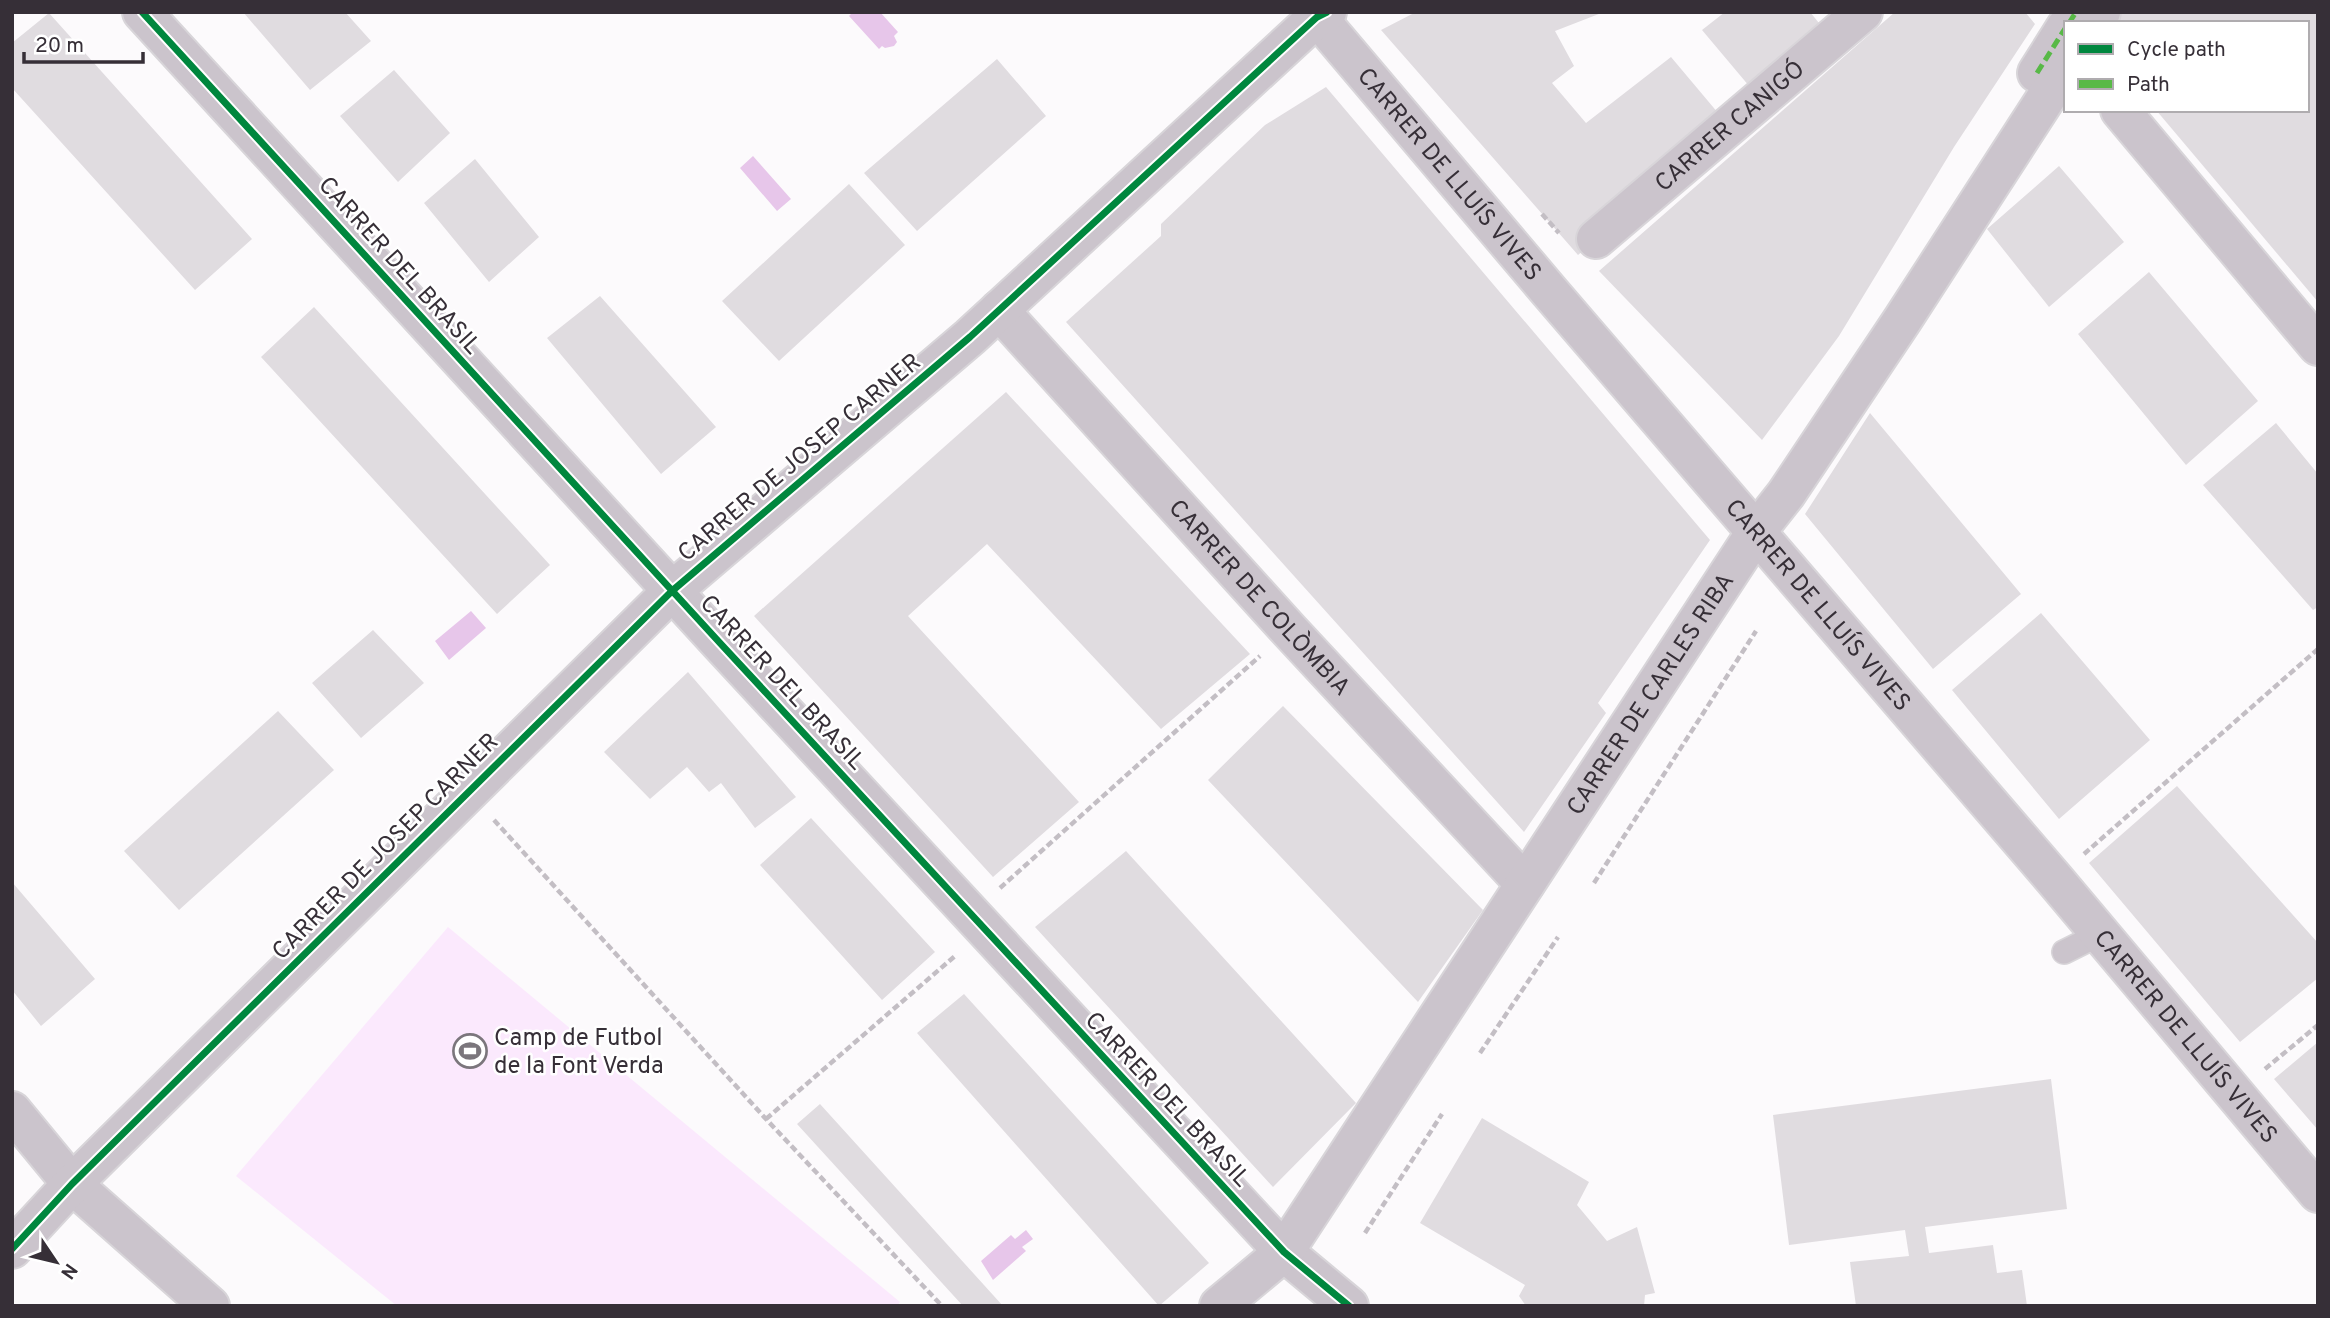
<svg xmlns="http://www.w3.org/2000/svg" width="2330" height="1318" font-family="Overpass,sans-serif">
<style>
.green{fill:#fbe9fd}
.water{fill:#e7c6ea}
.building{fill:#e0dce0}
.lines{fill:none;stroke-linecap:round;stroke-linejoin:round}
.lane-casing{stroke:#d8d5d9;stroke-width:26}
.street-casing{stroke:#d8d5d9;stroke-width:42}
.path{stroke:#c3bec4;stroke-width:4.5;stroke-dasharray:7 3.5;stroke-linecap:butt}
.lane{stroke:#cbc4cc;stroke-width:23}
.street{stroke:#cbc4cc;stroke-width:38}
.quiet{stroke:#58b947;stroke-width:5;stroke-dasharray:10 5;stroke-linecap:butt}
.cycleway-casing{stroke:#fff;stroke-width:11}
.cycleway{stroke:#00873e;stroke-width:7}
.labels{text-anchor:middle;stroke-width:5;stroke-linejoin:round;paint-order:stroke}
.street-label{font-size:24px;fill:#362f37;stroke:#fff}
.poi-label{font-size:24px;fill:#362f37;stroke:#fff;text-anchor:start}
</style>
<rect width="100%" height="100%" fill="#fcfafc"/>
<path class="green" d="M448 927 900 1302 897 1306H397L236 1176Z"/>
<path class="water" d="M853 12H880L898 32 894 36 897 42 894 46 885 48 882 46 879 49 849 16Z
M753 156 791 199 777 211 740 168Z
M471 611 486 628 449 660 435 641Z
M1026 1230 1033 1239 1022 1247 1026 1251 993 1280 981 1261 1011 1235 1015 1239Z"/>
<path class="building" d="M243 12H345L371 41 310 90Z
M1416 12H1604L1555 31 1574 66 1552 83 1586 123 1671 57 1729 126 1578 255 1381 30Z
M1725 12H1810L1832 39 1760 99 1702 30Z
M1895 12H2025L2035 24 1954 147 1839 336 1762 440 1599 271Z
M2119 12H2318V302L2156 110H2307V23H2114Z
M49 13 252 239 195 290 12 88V43Z
M997 59 1046 116 917 231 864 173Z
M394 70 450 133 398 182 340 116Z
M1326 87 1710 540 1598 703 1606 713 1524 832 1066 322 1161 236V224L1265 125Z
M475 159 539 237 489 282 424 203Z
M2059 166 2124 242 2049 307 1987 229Z
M849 184 905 245 779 361 722 301Z
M2149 272 2258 401 2186 465 2078 334Z
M600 296 716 427 661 474 547 338Z
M314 307 550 565 497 614 261 357Z
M1006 392 1250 654 1161 729 987 544 908 616 1079 802 993 877 754 616Z
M1870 413 2021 594 1933 669 1805 514Z
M2276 423 2318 474V607L2313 610 2203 485Z
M2041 613 2150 740 2059 819 1952 690Z
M373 630 424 683 361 738 312 683Z
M688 672 796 797 755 828 721 783 709 792 687 767 650 799 604 752Z
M1283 706 1483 910 1418 1002 1208 780Z
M278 711 334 770 179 910 124 851Z
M2177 786 2318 943V978L2240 1042 2089 863Z
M811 818 935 952 882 1000 760 865Z
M1126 851 1356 1103 1273 1187 1035 927Z
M12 882 95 979 41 1026 12 990Z
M964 994 1209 1263 1159 1306 917 1033Z
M2318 1042V1130L2274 1079Z
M2051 1079 2067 1209 1925 1227 1929 1253 1993 1245 1997 1273 2022 1270 2027 1306H1856L1850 1262 1909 1256 1905 1230 1789 1245 1773 1115Z
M820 1104 1003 1306H963L797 1124Z
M1482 1118 1589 1182 1577 1205 1607 1241 1637 1227 1655 1293 1645 1295 1644 1306H1526L1519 1296 1525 1285 1420 1223Z"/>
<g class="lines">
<g class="lane-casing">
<path id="lane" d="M2064 952 2100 934"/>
</g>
<g class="street-casing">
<g id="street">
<path d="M142 12 720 643 1284 1252 1349 1306"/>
<path id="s1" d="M1313 12 1549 291 2055 880 2318 1193"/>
<path d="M2094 23 2101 12"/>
<path d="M2037 73 2066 27"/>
<path d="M2120 110 2318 346"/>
<path id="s2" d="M1596 239 1863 12"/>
<path id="s3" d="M999 310 1289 630 1525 884"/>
<path d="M12 1111 72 1184 210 1306"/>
<path d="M12 1249 72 1184 672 591 970 337 1317 17 1327 12"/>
<path id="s4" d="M1219 1306 1284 1252 1756 532 1786 494 1903 319 2066 67"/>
</g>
</g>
<path class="path" d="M1542 214 1559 233
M494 820 766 1119 942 1306
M2084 854 2318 649
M1594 883 1756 631
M1000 888 1260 656
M1480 1053 1558 937
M2265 1069 2318 1025
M766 1119 955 956
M1365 1233 1442 1114"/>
<use href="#lane" class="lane"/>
<use href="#street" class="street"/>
<path class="quiet" d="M2069 23 2076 12
M2037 73 2066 27"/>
<g class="cycleway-casing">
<path id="cycleway" d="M142 12 720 643 1284 1252 1349 1306
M12 1249 72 1184 672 591 970 337 1317 17 1327 12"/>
</g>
<use href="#cycleway" class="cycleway"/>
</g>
<defs>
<g id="stadium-ring" transform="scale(1.75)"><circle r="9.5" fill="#fff" stroke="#7b767c" stroke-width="1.5"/><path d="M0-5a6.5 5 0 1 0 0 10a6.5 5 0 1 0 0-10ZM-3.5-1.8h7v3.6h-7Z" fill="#7b767c"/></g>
</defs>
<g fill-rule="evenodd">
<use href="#stadium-ring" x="470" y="1051"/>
</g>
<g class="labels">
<g class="street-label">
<text dy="8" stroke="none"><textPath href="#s2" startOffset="175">CARRER CANIGÓ</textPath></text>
<text dy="8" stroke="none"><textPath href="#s1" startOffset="212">CARRER DE LLUÍS VIVES</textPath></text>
<text transform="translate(400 265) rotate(48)" y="8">CARRER DEL BRASIL</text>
<text transform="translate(799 457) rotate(-40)" y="8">CARRER DE JOSEP CARNER</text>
<text dy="8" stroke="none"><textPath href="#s3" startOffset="388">CARRER DE COLÒMBIA</textPath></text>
<text dy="8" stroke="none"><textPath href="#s1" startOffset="779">CARRER DE LLUÍS VIVES</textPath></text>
<text transform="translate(783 682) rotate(47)" y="8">CARRER DEL BRASIL</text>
<text dy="8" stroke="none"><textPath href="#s4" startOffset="752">CARRER DE CARLES RIBA</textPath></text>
<text transform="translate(385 846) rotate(-45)" y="8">CARRER DE JOSEP CARNER</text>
<text dy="8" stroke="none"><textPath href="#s1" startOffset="1346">CARRER DE LLUÍS VIVES</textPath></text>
<text transform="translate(1168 1099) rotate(47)" y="8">CARRER DEL BRASIL</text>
</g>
<g class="poi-label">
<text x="494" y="1045">Camp de Futbol<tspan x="494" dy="28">de la Font Verda</tspan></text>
</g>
</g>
<rect width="2330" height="1318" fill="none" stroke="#362f37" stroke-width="28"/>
<rect x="2064" y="21" width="245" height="91" fill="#ffffff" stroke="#afacaf" stroke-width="2"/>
<rect x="2078" y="44" width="35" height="10" fill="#00873e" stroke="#afacaf" stroke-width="2"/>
<text x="2127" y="56" font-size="21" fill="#362f37">Cycle path</text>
<rect x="2078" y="79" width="35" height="10" fill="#58b947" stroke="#afacaf" stroke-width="2"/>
<text x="2127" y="91" font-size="21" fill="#362f37">Path</text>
<g transform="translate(56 1262) rotate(125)" stroke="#ffffff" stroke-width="5" paint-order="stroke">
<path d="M0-5L12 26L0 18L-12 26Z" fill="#362f37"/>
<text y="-10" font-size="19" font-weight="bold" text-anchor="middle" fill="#362f37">N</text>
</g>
<path d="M24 52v10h119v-10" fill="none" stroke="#362f37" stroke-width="3.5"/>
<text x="35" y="52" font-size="21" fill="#362f37" stroke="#ffffff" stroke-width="5" paint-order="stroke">20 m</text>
</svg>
